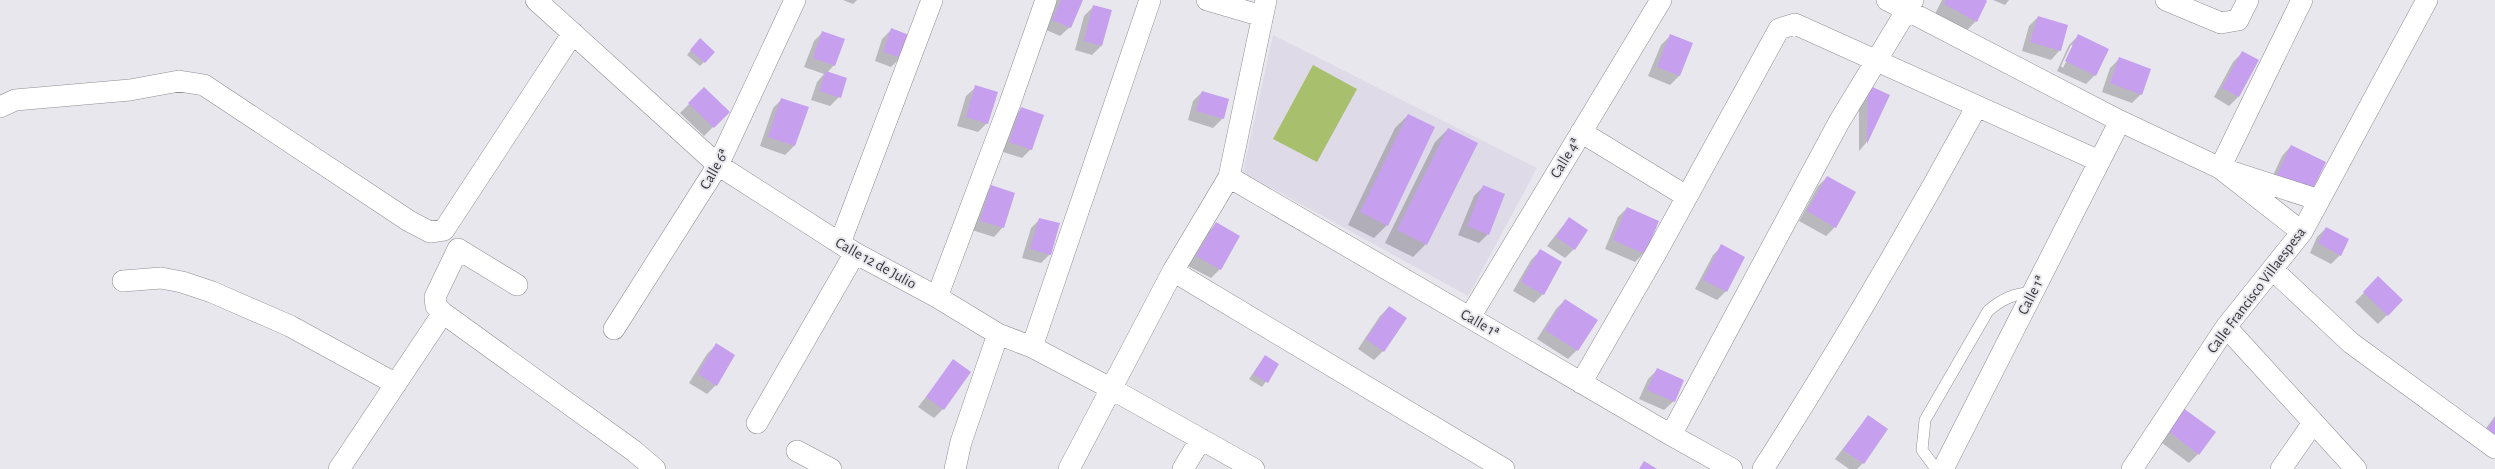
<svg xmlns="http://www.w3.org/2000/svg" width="2495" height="469" font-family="'Alegreya Sans',sans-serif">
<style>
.built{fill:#dedae8}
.green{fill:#a8c06d}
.shadow{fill:#0003;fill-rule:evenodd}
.building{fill:#c69fef}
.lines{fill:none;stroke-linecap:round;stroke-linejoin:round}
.service-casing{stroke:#908e94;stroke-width:12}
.minor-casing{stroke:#908e94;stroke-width:22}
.service{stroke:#fff;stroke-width:11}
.minor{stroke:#fff;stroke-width:21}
.labels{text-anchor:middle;stroke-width:4;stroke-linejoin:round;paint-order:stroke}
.street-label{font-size:15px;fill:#38373a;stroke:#e8e7ed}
</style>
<rect width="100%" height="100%" fill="#e8e7ed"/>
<path class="built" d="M1273 35 1537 168 1468 296 1243 172Z"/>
<path class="green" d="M1313 65 1357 89 1317 162 1273 139Z"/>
<path class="shadow" d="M843 0H857L853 4Z
M1057 0H1082L1070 27 1060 36 1044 29Z
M1942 0H1983L1976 21 1967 30 1935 14Z
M1993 0H2009L2005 5Z
M1093 7 1101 46 1092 55 1075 50 1084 16Z
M2038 17 2060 50 2051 60 2022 51 2029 26Z
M891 30 900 58 891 67 875 61 882 39Z
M823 32 834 65 827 73 839 97 830 106 811 100 817 82 824 74 804 67 814 41Z
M1670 36 1691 44 1679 76 1670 85 1648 76 1661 45Z
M2078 36 2095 75 2086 84 2057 71 2069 45ZM2071 45H2074L2063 68 2061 66Z
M696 44 704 62 700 66 687 55Z
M2242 53 2238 97 2229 106 2214 97 2233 62Z
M2119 59 2141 94 2132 103 2102 92 2110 68Z
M1868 86 1888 96 1866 143 1859 151V95Z
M976 87 987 123 978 132 957 126 966 96Z
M704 89 728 112 704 136 680 113Z
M1202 92 1223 118 1213 128 1188 120 1193 101Z
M782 99 794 146 785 155 760 146 773 108Z
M1021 109 1031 149 1022 158 1000 151 1012 118Z
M1408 115 1387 225 1374 238 1348 225 1395 128Z
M1448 129 1426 244 1413 257 1385 243 1435 142Z
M2291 146 2324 162 2268 186 2282 156Z
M1827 177 1835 227 1826 236 1799 221 1818 186Z
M991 187 1003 227 994 237 972 230 982 196Z
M1483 187 1488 234 1479 243 1458 235 1474 196Z
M1627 208 1644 253 1635 262 1605 249 1618 217Z
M1569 218 1574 249 1565 258 1547 246Z
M1040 219 1050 254 1041 263 1022 258 1031 228Z
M1216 224 1239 236 1220 269 1211 278 1188 266 1207 233Z
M2326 228 2340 255 2331 264 2310 253 2317 237Z
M1722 246 1726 291 1717 300 1695 289 1713 255Z
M1540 251 1543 294 1534 303 1513 291 1531 260Z
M2378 278 2402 300 2378 324 2355 302Z
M1565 300 1577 350 1568 359 1537 339 1556 309Z
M1389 307 1383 351 1374 360 1358 349 1380 316Z
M716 345V385L707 394 689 383 707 354Z
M1265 356 1278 364 1262 387 1249 379Z
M954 361 943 409 934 418 918 407Z
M1657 370 1683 381 1674 401 1664 410 1639 399 1648 379Z
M1868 416 1886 430 1863 463 1857 469H1849L1835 459Z
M2495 416V453L2476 442Z
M2175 418 2198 454 2189 463 2158 440Z"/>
<path class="building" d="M1061 0H1083L1071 28 1052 20Z
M1946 0H1986L1987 1 1977 22 1944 4Z
M1093 5 1112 10 1102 46 1084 41Z
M2038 16 2068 25 2061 51 2030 42Z
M891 28 909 35 901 58 883 52Z
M822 31 845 39 835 66 813 58Z
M1670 34 1693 43 1680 76 1657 67Z
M2078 34 2109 49 2096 76 2065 61Z
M700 38 715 52 705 63 690 50Z
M2242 51 2259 60 2239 97 2222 88Z
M2119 57 2151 69 2142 95 2110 83Z
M826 71 847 78 841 98 819 91Z
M975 85 998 92 988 124 966 117Z
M1868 85 1890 95 1867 144Z
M704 87 730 112 714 128 688 103Z
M1202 91 1229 99 1224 119 1196 111Z
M781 98 809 107 795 146 768 137Z
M1021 107 1044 115 1032 150 1009 142Z
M1408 114 1435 127 1388 226 1360 212Z
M1448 128 1478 143 1427 245 1397 230Z
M2291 145 2326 162 2311 193 2276 177Z
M1827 176 1856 192 1836 228 1807 211Z
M991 185 1015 193 1004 228 980 221Z
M1483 185 1505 194 1489 235 1467 226Z
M1627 207 1659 221 1645 254 1613 240Z
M1569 217 1588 230 1575 250 1556 237Z
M1039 218 1060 223 1051 255 1030 249Z
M1216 222 1240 236 1221 270 1196 256Z
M2326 227 2349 239 2341 256 2318 243Z
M1721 244 1745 257 1727 292 1703 280Z
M1540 249 1562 262 1544 295 1521 282Z
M2378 276 2403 300 2388 316 2363 292Z
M1565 299 1598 320 1578 351 1545 330Z
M1389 306 1407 318 1384 352 1366 339Z
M716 343 735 355 717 386 698 374Z
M1265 355 1279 364 1268 383 1253 374Z
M953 359 971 372 944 410 926 397Z
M1657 368 1684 380 1675 402 1647 390Z
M2183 408 2216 432 2199 455 2167 430Z
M1868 415 1888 429 1864 464 1843 450Z
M2495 418V440L2485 433Z
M1644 461 1657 469H1639Z"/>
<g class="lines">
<g class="service-casing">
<path id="service" d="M1936 469 1922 450 1925 420 1988 311C2003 298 2014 294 2033 292"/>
</g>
<g class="minor-casing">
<path id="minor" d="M536 0 718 165 855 253 937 297 998 334 1032 347 1110 388 1254 469
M1207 0 1262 16
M1887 0 2120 121 2220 168 2302 232
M2166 0 2221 23 2238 20 2248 0
M2302 0 2220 168 2319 200
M0 107 15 100 130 90 179 81 204 85 409 221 430 232 444 230
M1581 132 1686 196
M1229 177 1671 435 1732 469
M444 230 573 33
M840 243 932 0
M2273 270 2351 343 2495 448
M1173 271 1504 469
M123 281 161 278 182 282 212 292 290 326 396 384
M517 285 458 249 435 297 436 306 443 313 634 451 655 469
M937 297 1010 103 1046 0
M1470 317 1661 0
M2226 327 2356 469
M614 329 718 165 795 0
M1032 347 1150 0
M1581 383 1656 253 1779 29 1795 24 2099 161
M757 423 855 253
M1671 435 1839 122 1913 0
M797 451 831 469
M339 469 443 313
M955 469 961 442 998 334
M1069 469 1173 271 1229 177 1266 0
M1183 469 1201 439
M1763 469C1839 350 1910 229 1977 106
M1943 469 2120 121
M2132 469 2226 327 2302 232 2427 0
M2281 469 2313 423"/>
</g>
<use href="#service" class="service"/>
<use href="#minor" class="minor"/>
</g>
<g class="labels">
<g class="street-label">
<text transform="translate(1565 158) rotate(-59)" y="5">Calle 4ª</text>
<text transform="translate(714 169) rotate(-61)" y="5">Calle 6ª</text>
<text transform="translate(876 263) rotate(29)" y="5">Calle 12 de Julio</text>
<text transform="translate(2256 290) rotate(-53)" y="5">Calle Francisco Villaespesa</text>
<text transform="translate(2031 295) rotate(-63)" y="5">Calle 1ª</text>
<text transform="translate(1480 323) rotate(30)" y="5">Calle 1ª</text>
</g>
</g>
</svg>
